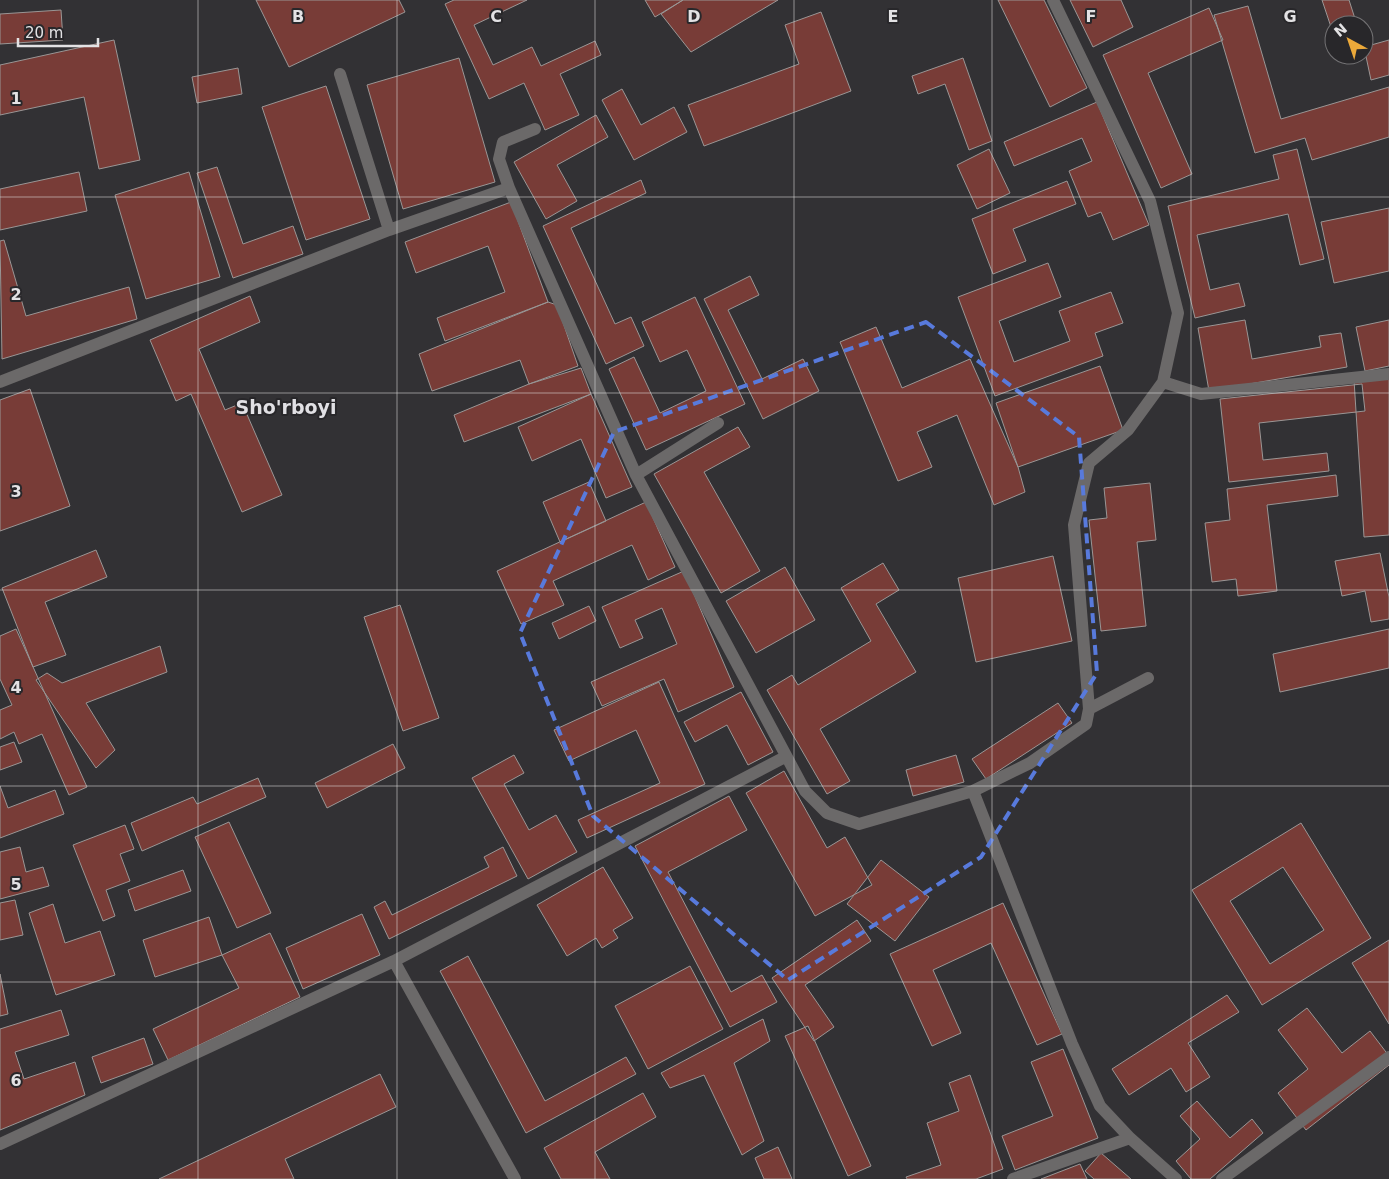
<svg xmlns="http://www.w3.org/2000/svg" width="1389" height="1179" font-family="'DejaVu Sans',sans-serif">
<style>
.building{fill:#783c37;stroke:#9a9695;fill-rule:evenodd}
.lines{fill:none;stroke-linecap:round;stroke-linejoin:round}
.street{stroke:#6b6969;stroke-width:12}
.marked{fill:none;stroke:#587adc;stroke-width:4;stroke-dasharray:10 6;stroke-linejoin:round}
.grid{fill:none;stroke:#e3e2e4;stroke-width:1;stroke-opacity:0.55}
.labels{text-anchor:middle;stroke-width:4;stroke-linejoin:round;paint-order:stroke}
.quarter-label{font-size:19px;font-weight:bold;fill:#e1e0e4;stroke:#28272a}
.grid-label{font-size:16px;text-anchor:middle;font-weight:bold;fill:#e3e2e4;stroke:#28272a;stroke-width:4;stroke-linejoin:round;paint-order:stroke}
</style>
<rect width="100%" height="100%" fill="#323134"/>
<path class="building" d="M256 0H399L405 12 289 67Z
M454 0H527L474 25 493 65 532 47 541 66 595 41 601 55 560 74 579 115 545 130 524 83 489 99 445 4Z
M645 0H683L655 17Z
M683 0H778L691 52 661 14Z
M998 0H1044L1087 88 1050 107Z
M1070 0H1121L1133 27 1093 47Z
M1322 0H1349L1357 25H1334V36Z
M1248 6 1281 119 1389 87V137L1312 160 1305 138 1255 153 1214 15Z
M1209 8 1223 40 1148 73 1192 174 1161 188 1103 55Z
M61 10 63 40 0 44V14Z
M821 12 851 91 704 146 688 105 799 64 785 25Z
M114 40 140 160 99 169 84 97 0 115V65Z
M1389 40V75L1371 80 1364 47Z
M459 58 495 182 403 209 367 85Z
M963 58 992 141 969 150 945 84 918 94 912 76Z
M238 68 242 94 197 103 192 77Z
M326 86 370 219 306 240 262 107Z
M622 89 641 125 674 107 687 132 634 160 602 100Z
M1097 102 1149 225 1113 240 1101 212 1088 217 1069 171 1092 161 1082 138 1014 166 1004 142Z
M596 115 608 137 557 165 577 201 546 219 514 162Z
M989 149 1010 193 977 209 957 165Z
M1297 149 1324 259 1300 265 1288 214 1197 235 1210 290 1239 283 1245 306 1195 318 1168 206 1279 179 1273 155Z
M217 167 243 244 293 226 303 254 233 278 197 173Z
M79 172 87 211 0 230V189Z
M189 172 220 277 146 299 115 195Z
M641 180 646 193 571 228 615 324 631 317 644 346 606 364 543 226Z
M1067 181 1076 204 1013 229 1026 261 993 274 972 219Z
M511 202 548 302 445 341 437 318 505 292 488 246 416 273 405 242Z
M1389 208V271L1334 283 1321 222Z
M4 240 26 316 129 287 137 319 2 359 0 241Z
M1048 263 1061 297 999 321 1014 362 1070 341 1059 311 1111 292 1123 323 1095 333 1103 356 995 396 958 297Z
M750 276 759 295 728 310 762 379 803 359 819 391 763 419 704 299Z
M250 296 260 322 199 349 225 410 242 403 282 495 242 512 191 394 176 401 150 340Z
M695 297 745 404 646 450 609 369 634 357 660 413 706 391 687 350 660 362 642 322Z
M548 302 557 305 578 366 529 384 520 360 432 391 419 354Z
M1245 320 1252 359 1321 347 1319 336 1341 333 1347 367 1209 391 1198 328Z
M1389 320V366L1365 371 1356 327Z
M876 327 902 388 970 359 1018 467 1025 492 994 505 957 415 917 432 932 467 898 481 840 342Z
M1100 366 1123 430 1018 467 996 403Z
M581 368 591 394 464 442 454 415 529 384Z
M1389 377V535L1364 537 1354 380Z
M1362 384 1365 411 1259 423 1263 460 1327 453 1329 471 1229 482 1220 399Z
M30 389 70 506 0 531V400Z
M591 394 632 487 606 498 581 439 532 461 518 427Z
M738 427 750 447 704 472 760 571 721 593 654 474Z
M1336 475 1338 496 1267 505 1277 591 1238 596 1236 579 1212 582 1205 523 1230 520 1227 489Z
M589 482 606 521 560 542 543 502Z
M1150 483 1156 540 1137 542 1146 626 1101 631 1089 520 1107 518 1104 488Z
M646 502 675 567 648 580 632 545 553 581 564 605 521 624 497 571Z
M96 550 107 577 45 602 66 655 33 667 2 588Z
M1380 553 1389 597V619L1371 622 1365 591 1342 596 1335 561Z
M1053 556 1072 641 976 662 958 578Z
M883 563 899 590 876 604 916 672 820 729 850 781 827 794 767 690 792 675 798 685 871 641 841 588Z
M785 567 815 620 756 653 726 601Z
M684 571 734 687 678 712 664 679 602 706 591 682 677 644 662 608 635 620 643 638 620 648 602 607Z
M400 605 439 718 403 731 364 617Z
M589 606 596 621 559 639 552 623Z
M16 629 87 787 69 795 42 734 19 744 14 732 0 739V710L12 705 0 679V636Z
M1389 629V668L1280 692 1273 654Z
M160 646 167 672 86 703 115 750 96 768 36 680 47 673 62 683Z
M659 682 705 784 587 838 578 820 660 783 636 730 569 761 554 730Z
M741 692 773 752 748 765 727 725 695 742 684 722Z
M1058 703 1072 723 986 779 972 759Z
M14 742 22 762 0 770V747Z
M393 744 405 768 327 808 315 783Z
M514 755 524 773 504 784 529 830 556 815 577 852 528 879 472 778Z
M956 755 964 782 913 796 906 770Z
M784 771 827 848 845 837 872 885 815 916 746 793Z
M258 778 266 797 142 851 131 823 193 797 197 804Z
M0 786 8 808 55 790 64 814 0 838Z
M729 796 747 830 668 872 731 992 762 975 777 1002 730 1027 635 846Z
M229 822 271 913 237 928 195 837Z
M1301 823 1371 938 1262 1005 1192 890ZM1283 867 1324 930 1270 964 1230 901Z
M125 825 134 849 120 854 130 881 106 890 115 916 103 921 73 845Z
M20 847 26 872 43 867 49 886 0 899V852Z
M503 847 517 876 389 939 374 907 385 901 392 915 489 867 484 857Z
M881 860 929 897 895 941 847 904Z
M603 867 633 918 613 930 618 938 602 948 596 938 567 956 537 905Z
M183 870 191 891 135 911 128 890Z
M15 900 23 935 0 940V903Z
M1003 903 1062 1034 1037 1045 991 943 933 970 961 1033 932 1046 890 954Z
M53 904 65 943 100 931 115 975 56 995 29 913Z
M362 914 380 955 303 989 286 948Z
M209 917 222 955 155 977 143 940Z
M857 920 871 941 805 985 834 1027 814 1041 772 978Z
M270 933 300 997 168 1060 153 1029 239 988 222 955Z
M1389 940V1024L1352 963Z
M468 956 545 1101 626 1057 636 1074 526 1133 440 971Z
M690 966 723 1029 648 1069 615 1006Z
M0 974 8 1014 0 1016Z
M1227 995 1239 1012 1188 1043 1210 1077 1186 1092 1171 1068 1129 1095 1112 1069Z
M1307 1008 1342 1053 1370 1031 1389 1056V1065L1306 1130 1278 1093 1308 1069 1278 1030Z
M61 1010 69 1035 15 1052 24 1079 75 1062 85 1095 0 1130V1029Z
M763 1019 770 1041 734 1063 764 1141 742 1155 704 1075 670 1088 661 1073Z
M808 1026 871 1166 848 1176 785 1036Z
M144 1038 153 1064 101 1083 92 1057Z
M1063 1049 1098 1138 1015 1170 1002 1136 1053 1116 1031 1062Z
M380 1074 396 1107 285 1159 294 1179H159Z
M970 1075 1003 1169 976 1179H907L906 1177 941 1165 927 1123 959 1111 949 1083Z
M643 1093 656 1117 595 1152 610 1179H561L544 1148Z
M1197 1101 1230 1138 1252 1119 1263 1133 1210 1179H1191L1176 1161 1200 1139 1180 1116Z
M778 1147 792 1179H764L755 1158Z
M1101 1153 1131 1179H1094L1085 1171Z
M1080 1164 1087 1179H1041Z"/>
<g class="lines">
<path class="street" d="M340 74 389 230
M509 188 499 159 503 142 535 129
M0 382 389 230 509 188 636 475 805 791 827 813 859 824 973 791 1072 1044 1100 1106 1130 1138 1176 1179
M1163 382 1201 394 1389 374
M636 475 718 423
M1089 709 1148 678
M973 791 1030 763 1086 724 1089 709 1074 525 1089 463 1128 430 1163 382 1178 313 1150 201 1053 0
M394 961 515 1179
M0 1144 394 961 785 757
M1013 1179 1130 1138
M1222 1179 1389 1057"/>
</g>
<path class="marked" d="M926 322 1079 437 1097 673 981 857 788 980 593 816 520 633 614 432Z"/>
<path class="grid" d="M198 0V1179M397 0V1179M595 0V1179M794 0V1179M992 0V1179M1191 0V1179M0 197H1389M0 393H1389M0 590H1389M0 786H1389M0 982H1389"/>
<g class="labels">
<g class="quarter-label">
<text x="286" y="414">Sho'rboyi</text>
</g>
</g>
<g class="grid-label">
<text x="298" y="22">B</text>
<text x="496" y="22">C</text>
<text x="694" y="22">D</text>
<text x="893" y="22">E</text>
<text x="1091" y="22">F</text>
<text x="1290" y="22">G</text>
<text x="16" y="104">1</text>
<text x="16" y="300">2</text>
<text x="16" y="497">3</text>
<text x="16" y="693">4</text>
<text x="16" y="890">5</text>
<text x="16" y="1086">6</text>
</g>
<g transform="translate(1349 40) rotate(320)"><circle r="24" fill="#28272a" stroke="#737274"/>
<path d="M0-4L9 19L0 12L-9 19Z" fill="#eca93a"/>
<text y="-8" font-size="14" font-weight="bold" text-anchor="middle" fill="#e3e2e4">N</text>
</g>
<path d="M18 38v8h80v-8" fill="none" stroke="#e3e2e4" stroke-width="2.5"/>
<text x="25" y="38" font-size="15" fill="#e3e2e4" stroke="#28272a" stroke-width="4" paint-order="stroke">20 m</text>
</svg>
